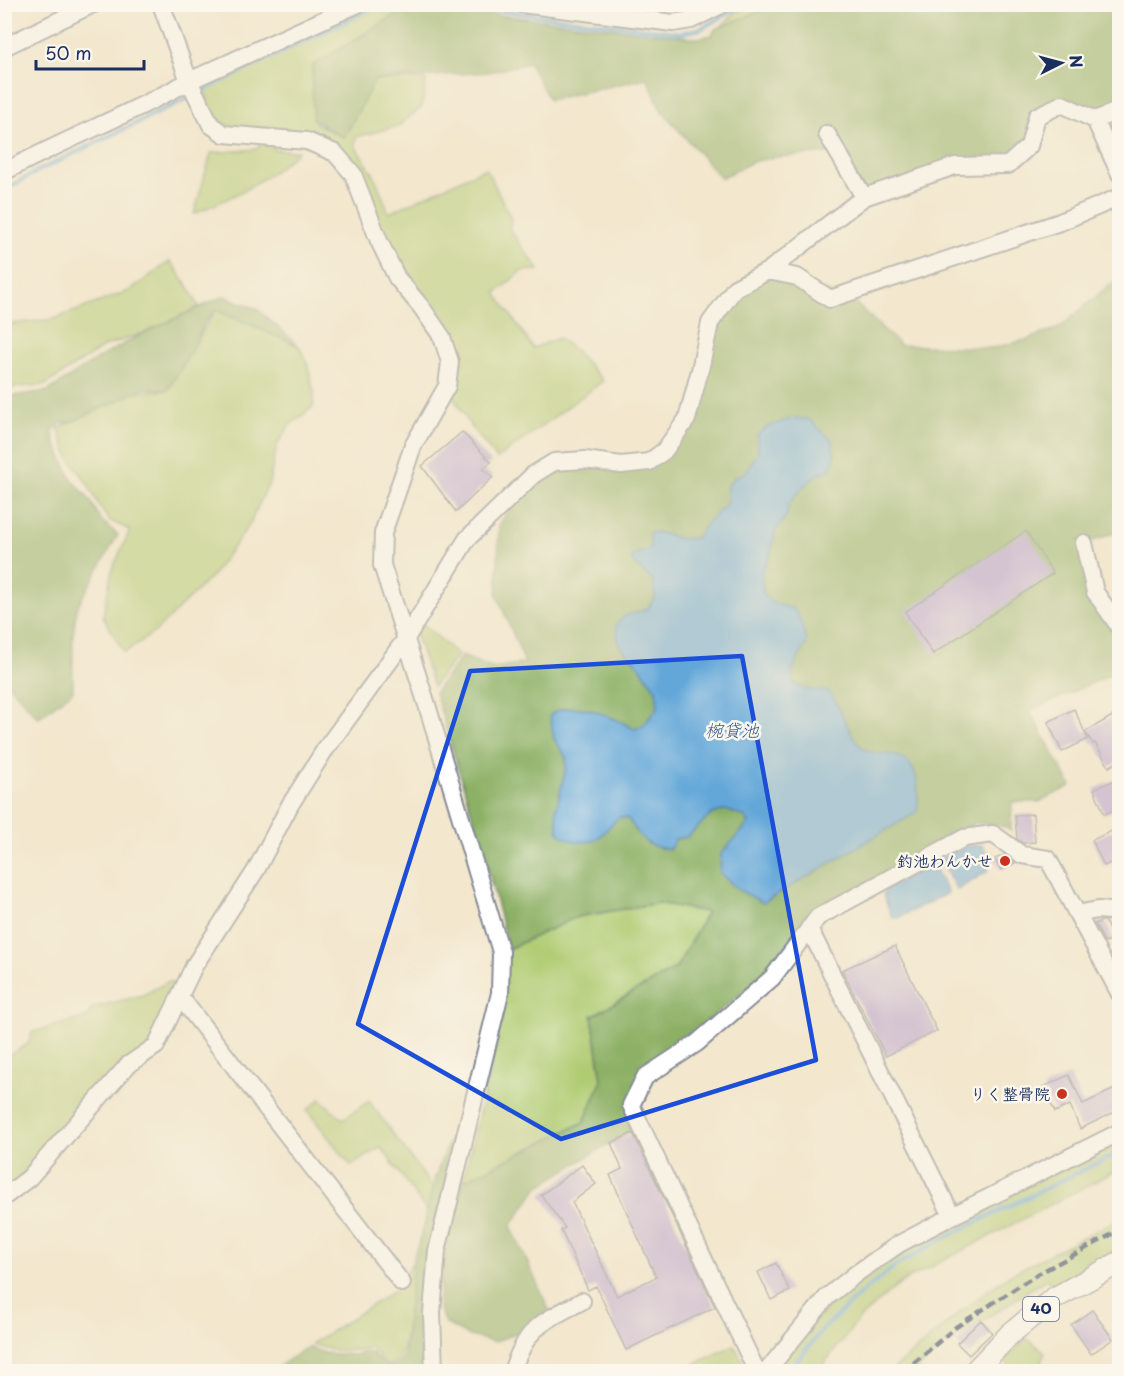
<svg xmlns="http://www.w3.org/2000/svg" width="1124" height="1376" font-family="'Playpen Sans','Klee One',sans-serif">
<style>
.green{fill:#b0cc73;stroke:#667e68;stroke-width:1.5}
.forest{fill:#8cb065;stroke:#547062;stroke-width:1.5}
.water{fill:#64a7d9;stroke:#406b9c;stroke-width:1.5}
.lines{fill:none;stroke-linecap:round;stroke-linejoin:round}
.stream{stroke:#64a7d9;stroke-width:4.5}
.building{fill:#b09ad7}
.minor-casing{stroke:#878b96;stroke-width:20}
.major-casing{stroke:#878b96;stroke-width:24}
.minor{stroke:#fff;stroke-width:16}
.major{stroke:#fff;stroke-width:21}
.rail{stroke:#1b2f5e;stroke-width:4.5;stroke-dasharray:9 4.5;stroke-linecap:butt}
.marked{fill:none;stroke:#1d4ed8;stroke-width:4.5;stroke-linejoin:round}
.poi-dot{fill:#c8321e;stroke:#fbf7ec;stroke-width:2}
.labels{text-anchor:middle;stroke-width:5;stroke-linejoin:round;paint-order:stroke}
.shield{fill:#fbf7ec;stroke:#5e6b89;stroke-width:1.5}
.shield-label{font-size:15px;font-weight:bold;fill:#1b2f5e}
.poi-label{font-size:16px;font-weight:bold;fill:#1b2f5e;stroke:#fbf7ec;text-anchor:end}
.water-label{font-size:18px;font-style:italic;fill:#355989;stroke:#fbf7ec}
</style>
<rect width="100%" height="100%" fill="#fbf7ec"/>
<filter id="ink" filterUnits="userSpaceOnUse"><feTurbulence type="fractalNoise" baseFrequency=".0167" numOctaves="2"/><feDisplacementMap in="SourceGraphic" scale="12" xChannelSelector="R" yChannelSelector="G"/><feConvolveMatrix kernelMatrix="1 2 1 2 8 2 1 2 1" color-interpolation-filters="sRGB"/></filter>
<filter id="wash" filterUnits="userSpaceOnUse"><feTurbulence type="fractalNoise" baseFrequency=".008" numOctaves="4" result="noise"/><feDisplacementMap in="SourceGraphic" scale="24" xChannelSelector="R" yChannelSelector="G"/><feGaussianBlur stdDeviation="1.35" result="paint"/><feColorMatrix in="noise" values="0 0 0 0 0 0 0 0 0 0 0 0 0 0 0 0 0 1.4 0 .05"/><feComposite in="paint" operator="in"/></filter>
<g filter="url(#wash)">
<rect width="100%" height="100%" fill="#f3e7cd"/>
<path class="green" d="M374 5H419L383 23 313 66 315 123 340 136 375 80 426 79 422 107 398 126 356 137 355 146 374 175 389 213 486 168 511 218 510 230 539 270 522 271 496 293 533 348 559 338 575 350 603 381 497 459 470 425 453 396 461 364 439 317 379 229 365 188 349 156 327 149 267 138 275 150 298 151C267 181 233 197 194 214L211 153 258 149 262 132 237 131 213 116 204 90C261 63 315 29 374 5Z
M748 5H781L712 35 733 15Z
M170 261 188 286 199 307 147 332 105 346 45 385 16 387 5 391 4 325 54 319 129 291Z
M216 309 299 346 307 363 314 392 313 407 290 425 277 445 269 483 249 525 212 576 156 631 124 653 103 616 112 570 130 530 110 521 103 512 84 478 69 458 58 428 134 393 168 390Z
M423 624 458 655 433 686 415 633Z
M658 903 707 912 676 968 592 1016 602 1080 584 1122 463 1181 502 1019 508 949 576 917Z
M169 981 178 986 166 1029 5 1193V1056H8L28 1044 32 1032 88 1017 92 1008 143 995Z
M320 1099 343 1119 369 1101 433 1188 428 1213 381 1147 351 1166 307 1110Z
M1119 1138V1169L902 1282 862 1316 818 1371 774 1372 816 1319 851 1286 951 1221Z
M1119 1219V1248L1053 1285 1046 1279 941 1349 915 1371 890 1372 965 1308 1009 1275Z
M414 1260 412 1289 403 1350 397 1361 387 1366 371 1347C347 1353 334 1351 311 1344L394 1291Z
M1026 1338 1045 1352 1038 1371H1010L1006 1360Z
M734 1345 749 1371 679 1372Z"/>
<path class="forest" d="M775 5H1119V111L1095 120 1060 104 1037 116 1029 146 1004 165H949L864 197 846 152 776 157 752 162 721 178 661 110 647 78 549 100 529 63 489 72 375 80 344 138 313 119 312 66 392 17 420 6 698 38 712 35 715 29Z
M768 271 852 300 900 345 993 348 1029 339 1059 328 1113 282H1119V531L1094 541 1079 540 1095 592 1119 628V671L1030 711 1071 786 1039 802H1012L1011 831 1002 826 975 823 803 918C775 978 716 1009 671 1053 655 1068 644 1088 631 1105L632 1130 539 1186 511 1226 551 1314 522 1331 494 1342 466 1335 445 1323 438 1306 440 1285 447 1242 463 1181 584 1122 602 1080 592 1016 676 968 707 912 658 903 577 917 508 949 485 857 435 692 462 656 492 668 525 663 497 595 499 525 527 480 562 466 649 462 687 419 730 295Z
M224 296 257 309 299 346 216 310 205 322 194 346 168 390 143 389 71 422 60 423 53 430 54 440 71 478 90 500 102 521 118 535 77 607 73 635V691L38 718 5 681V397L48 391 102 356 146 332Z
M459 1115 422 1333 424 1371 271 1372 307 1347 325 1353 354 1355 366 1351 372 1353 386 1368 398 1364 404 1356 413 1259 424 1226 434 1180Z"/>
<path class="water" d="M793 418 808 419 832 440 835 456 830 470 818 474 800 490 788 505 787 515 775 532 770 557 762 570 763 593 770 602 794 609 800 619 807 642 792 671 793 682 804 689 829 692C843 708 846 733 862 747 871 755 883 753 893 755 921 761 919 790 917 812L763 903 737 889 720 873 721 854 749 823 745 817 726 810 712 814 687 837 675 839 670 849C645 847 642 839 628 819L620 817C605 828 602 843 581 842 571 841 567 839 559 833L556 810 566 768V757L554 739 550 715C575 697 611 717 635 729L644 725 658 707 656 690 641 668 619 645 616 625 625 616 647 609 655 598 653 581 632 561V556L651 548 649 533 657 532 682 539 696 538 706 524 727 503V487L733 478 746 472 758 452 757 435 767 427Z
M983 845 988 856V871L957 890 942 864V858L966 846Z
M933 864 948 893 898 918H892L883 894 886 888Z"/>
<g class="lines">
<path class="stream" d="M445 4 681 33 700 29 745 4
M4 190 38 171 381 4
M788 1372 823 1329 859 1295 894 1267 940 1240 1120 1152"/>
</g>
<g id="blocks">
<path class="building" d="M462 432 491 462 483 469 493 477 456 512 422 466Z
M1026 531 1053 573 933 654 905 612Z
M1074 709 1088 739 1062 752 1048 722Z
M1119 712V761L1109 767 1095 743 1093 744 1085 732Z
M1115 780 1119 791V808L1104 814 1094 789Z
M1033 814 1035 842 1023 843 1017 839 1015 815Z
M1114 830 1119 841V859L1104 866 1092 840Z
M1004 855 1015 863 1001 870 995 859Z
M1101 921H1105L1113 939 1105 943 1095 924Z
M895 946 937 1031 886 1056 842 970Z
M1069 1075 1083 1104 1119 1087V1110L1080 1129 1070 1105 1055 1112 1043 1087Z
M633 1133 715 1307 626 1350 596 1286 588 1290 561 1230 565 1228 541 1195 582 1165 596 1184 572 1202 617 1296 656 1277 610 1175 622 1169 611 1143Z
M776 1263 790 1291 771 1300 758 1272Z
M1092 1310 1113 1339 1091 1354 1071 1325Z
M981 1320 992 1333 969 1355 957 1343Z"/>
</g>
</g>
<g filter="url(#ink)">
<use href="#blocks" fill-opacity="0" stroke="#878b96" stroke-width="1.5"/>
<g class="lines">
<g class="minor-casing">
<path id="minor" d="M161 4 189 81 211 125 224 134 307 141 335 153 353 174 379 241 397 278 422 308 442 337 450 362 447 386 413 446 383 533 382 565 427 705 501 952 500 993 437 1251 432 1313 434 1372
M521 4 673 23 691 20 723 4
M4 47 93 4
M1095 120 1120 174
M827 134 864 197
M4 172C65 139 129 115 189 81L358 4
M768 271 797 277 830 299 1060 222 1120 197
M1084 543 1095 592 1120 628
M1077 914 1098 910 1120 912
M809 928 952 1216
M181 998 402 1283
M4 1197 29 1178 128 1065 156 1046 194 966 256 870 290 805 324 751 405 640 467 539 533 475 554 462 585 460 621 465 649 462 664 451 687 419 700 370 710 323 735 288 768 271 864 197 955 166 1008 165 1029 146 1037 116 1062 104 1095 120 1120 110
M512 1372C527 1326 541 1323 582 1301
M757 1372 631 1105 645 1077 697 1043 772 978 818 917 964 838 993 834 1022 855 1048 859 1120 994
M766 1372 827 1297 857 1273 899 1244 952 1216 1120 1132"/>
</g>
<g class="major-casing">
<path id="major" d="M974 1372 1010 1334 1053 1299 1120 1262"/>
</g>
<use href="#minor" class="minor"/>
<use href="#major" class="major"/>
<path class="rail" d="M903 1372 956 1327 1036 1275 1120 1230"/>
</g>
</g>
<path d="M0 0H1124V1376H0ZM742 656 816 1060 561 1139 358 1024 470 671Z" fill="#f3e7cd" fill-opacity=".55" fill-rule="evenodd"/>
<path class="marked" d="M742 656 816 1060 561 1139 358 1024 470 671Z"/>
<g class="poi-dot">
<circle cx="1005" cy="861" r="6"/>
<circle cx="1062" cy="1094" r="6"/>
</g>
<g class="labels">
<rect class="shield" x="1023" y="1297" width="36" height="24" rx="4.5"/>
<g class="shield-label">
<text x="1041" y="1314">40</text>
</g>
<g class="poi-label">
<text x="993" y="867">釣池わんかせ</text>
<text x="1050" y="1100">りく整骨院</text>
</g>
<g class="water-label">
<text x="732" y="737">椀貸池</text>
</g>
</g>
<rect width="1124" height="1376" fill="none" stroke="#fbf7ec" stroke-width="24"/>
<g transform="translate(1061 63) rotate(84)" stroke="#fbf7ec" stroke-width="4.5" paint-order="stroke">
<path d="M0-4.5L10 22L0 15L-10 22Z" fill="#1b2f5e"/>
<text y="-9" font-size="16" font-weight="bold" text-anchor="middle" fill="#1b2f5e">N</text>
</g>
<path d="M36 60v9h108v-9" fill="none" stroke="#1b2f5e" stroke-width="3"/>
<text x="45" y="60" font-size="18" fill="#1b2f5e" stroke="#fbf7ec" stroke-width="4.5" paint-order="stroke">50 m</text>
</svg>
